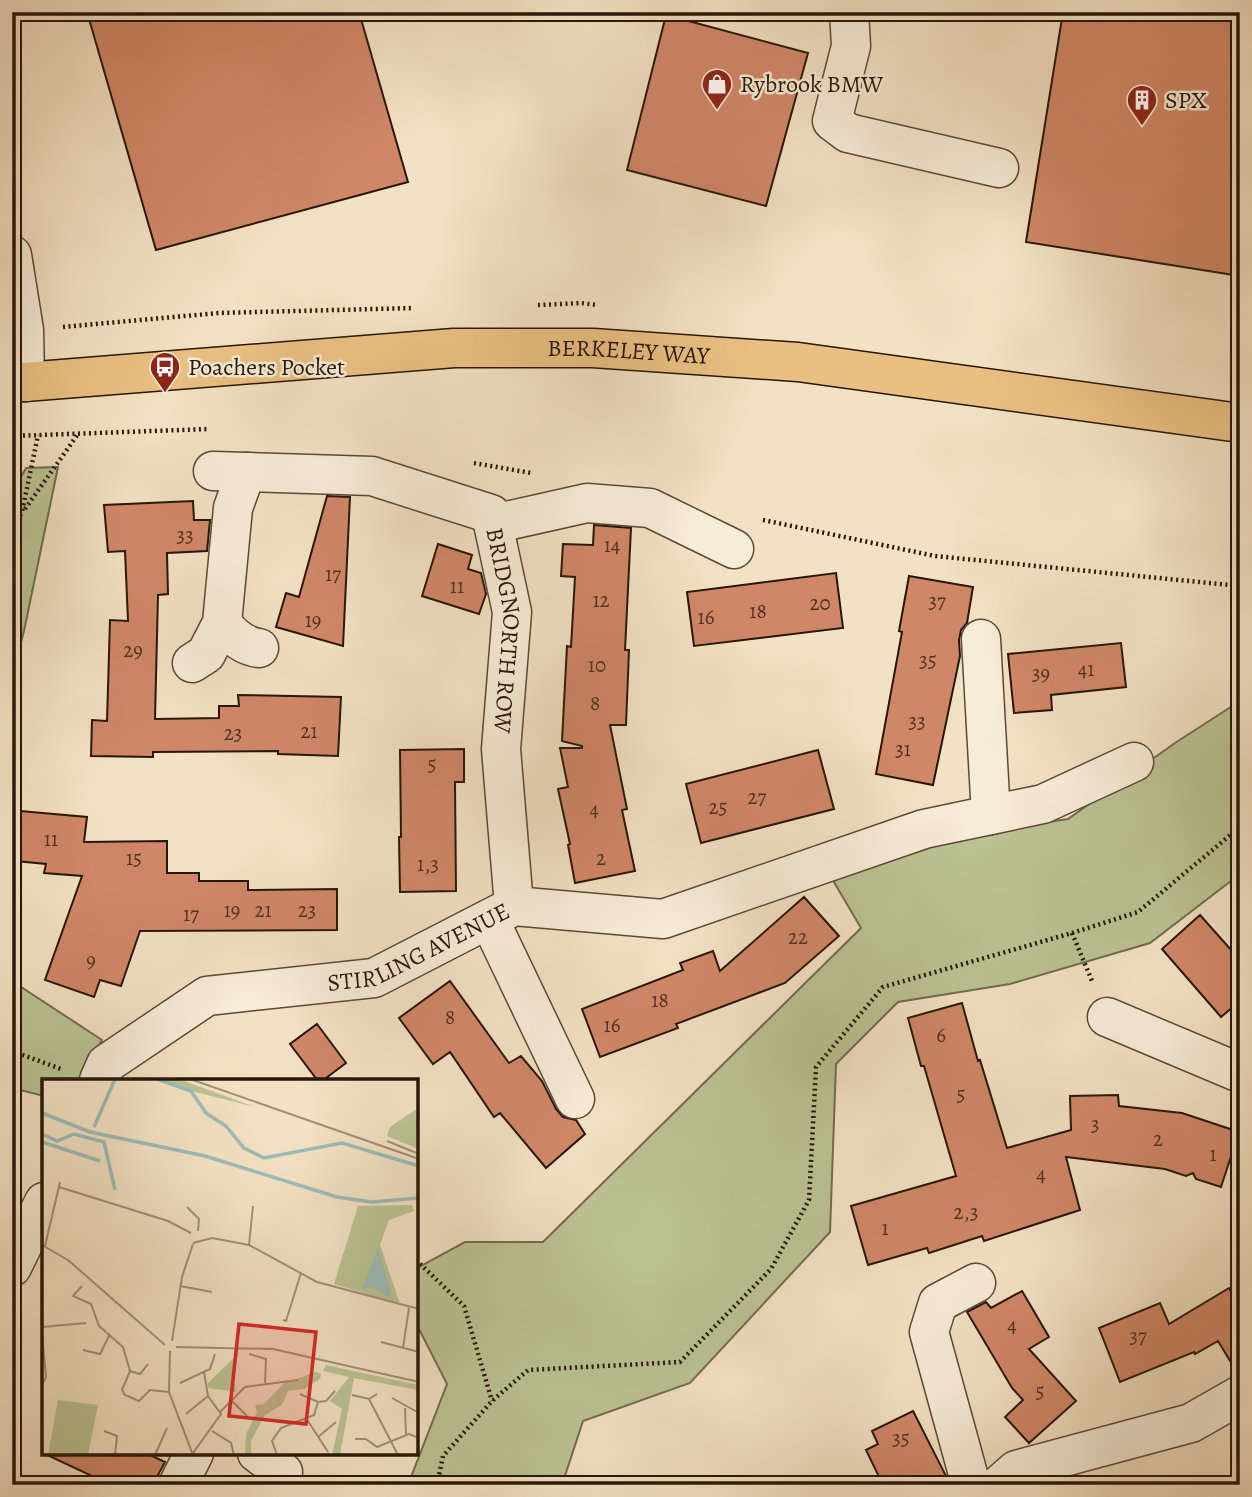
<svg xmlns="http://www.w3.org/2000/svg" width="1252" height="1497" font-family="Alegreya,serif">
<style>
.green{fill:#bbc394;stroke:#716c4e;stroke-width:2}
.building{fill:#d08768;stroke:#271608;stroke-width:2}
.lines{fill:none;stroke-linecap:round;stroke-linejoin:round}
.minor-casing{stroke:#5a4937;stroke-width:41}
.major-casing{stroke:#271608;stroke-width:41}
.path{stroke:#271608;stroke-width:4.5;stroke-dasharray:2 3.5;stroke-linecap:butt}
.minor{stroke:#f7ecd8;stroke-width:38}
.major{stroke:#eac082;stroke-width:38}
.labels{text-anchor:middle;stroke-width:5;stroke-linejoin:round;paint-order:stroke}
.number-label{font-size:21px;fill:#513220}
.poi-label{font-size:24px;fill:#271608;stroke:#f7ecd8;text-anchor:start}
.street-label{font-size:24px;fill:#271608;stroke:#f7ecd8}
.inset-river{fill:none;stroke:#9cbcb8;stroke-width:3.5}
.inset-road{fill:none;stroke:#a19078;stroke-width:2}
.view{fill:#d62828;fill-opacity:0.15;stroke:#d62828;stroke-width:3.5}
.inset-edge{fill:none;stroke:#271608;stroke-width:3.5}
</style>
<rect width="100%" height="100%" fill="#f3e1c3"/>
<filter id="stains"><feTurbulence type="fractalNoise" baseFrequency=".00286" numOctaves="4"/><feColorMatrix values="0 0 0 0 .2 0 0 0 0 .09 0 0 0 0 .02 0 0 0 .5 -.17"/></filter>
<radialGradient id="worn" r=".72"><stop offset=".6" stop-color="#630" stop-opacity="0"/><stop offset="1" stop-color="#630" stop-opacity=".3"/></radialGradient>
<path class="green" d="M58 467 24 631 12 676V493L26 468Z
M1240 701V874L1150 943 1010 984 898 1002 836 1064 830 1232 690 1383 583 1421 562 1485H408L447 1384 417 1325V1268L465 1242H543L861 928 831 877 940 838 1068 819 1175 743Z
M12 981 102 1040 81 1080H44V1096L12 1088Z"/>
<path class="building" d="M87 12H359L408 182 156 250Z
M1063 12H1240V276L1026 242Z
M666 15 808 53 766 206 627 170Z
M327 496 350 497 343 646 276 627 286 593 299 597Z
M193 501 194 520H210L207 551 167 553 168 594 158 595 155 719 219 718V706H239L238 695 341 697 338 756 278 754V751L153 752V757L91 756 92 720 107 721 110 620 128 621 125 551 108 552 104 505Z
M594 525 631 528 625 650H629L626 725H610L627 809 622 810 635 871 575 883 568 845 570 844 558 789 568 787 560 748H582V746L562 741 567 646 571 647 575 577 561 576 563 544 593 545Z
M438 544 472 555 468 569 481 573 486 594 479 614 422 596Z
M836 573 843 628 694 646 687 592Z
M909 576 973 587 967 623 961 630 959 640 960 656 933 785 876 774 902 632 899 631Z
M1121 643 1126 687 1051 695 1052 710 1014 713 1008 654Z
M464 749V782H455L456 891 400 892 399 837H401L400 750Z
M818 750 834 809 701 843 686 784Z
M20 811 87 817 84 842 167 841V873H199V881H248V890L337 889V930L140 931 121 986 100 980 94 997 45 980 82 876 44 873 46 864 16 861Z
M804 897 839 936 785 983 676 1024 678 1028 600 1057 582 1009 683 970 680 963 713 951 720 971Z
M1200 915 1240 960V1001L1221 1017 1162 949Z
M450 981 509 1063 521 1056 542 1081 556 1109 563 1117 576 1120 585 1134 546 1168 500 1113 494 1117 450 1052 433 1064 399 1018Z
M962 1003 978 1061 980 1060 1007 1148 1071 1130 1070 1096 1118 1095 1119 1106 1182 1113 1239 1132 1221 1187 1196 1179 1193 1173 1186 1176 1165 1169 1066 1157 1080 1210 984 1241 982 1236 929 1253 927 1248 868 1265 851 1206 956 1176 924 1066H921L908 1018Z
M317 1024 346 1063 322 1081H318L290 1044Z
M1229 1288 1240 1306V1373L1238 1374 1218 1341 1195 1354 1194 1352 1120 1382 1099 1328 1160 1303 1169 1324Z
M1022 1291 1049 1337 1029 1349 1076 1401 1029 1443 1005 1417 1023 1400 1012 1388 967 1312 986 1302 991 1308Z
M913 1411 946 1476 948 1485H883L866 1450 878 1444 872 1431Z
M43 1453H146L165 1462 158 1475 156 1485H111Z"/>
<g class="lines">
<g class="minor-casing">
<g id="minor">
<path d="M849 12 851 46 832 121 848 133 999 168"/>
<path d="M12 255 24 330 25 382"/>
<path id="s1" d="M213 471 372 476 491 514 512 612 501 749 514 906"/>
<path d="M493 524 587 503 650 508 734 549"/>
<path d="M222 623C231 635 243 646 259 648"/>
<path d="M981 639 991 815"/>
<path d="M192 663 206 654 222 623 233 508 246 472"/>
<path d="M489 919 575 1099"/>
<path d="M1107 1017 1240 1073"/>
<path id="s2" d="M99 1080 106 1064 207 996 374 978 514 906 663 919 924 829 1043 804 1134 762"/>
<path d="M12 1267 44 1202"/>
<path d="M257 1453 283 1472"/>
<path d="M178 1485 194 1453"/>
<path d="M971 1485 929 1332 938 1303 976 1283"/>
<path d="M999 1485 1016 1470 1191 1423 1240 1395"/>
</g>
</g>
<g class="major-casing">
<g id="major">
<path id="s3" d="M12 383 454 348H593L798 362 1240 423"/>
</g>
</g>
<path class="path" d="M538 305 581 303 596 305
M63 327 218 313 414 308
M12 436 209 429
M474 463 531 473
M25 509 78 434
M763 520 935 556 1240 586
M12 530 22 512 38 435
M1072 933 1092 981
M12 1051 61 1069
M416 1260 464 1306 492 1401
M320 1482 333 1485
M437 1485 443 1456 492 1401 528 1370 680 1362 771 1269 809 1200 816 1067 883 987 1072 933 1138 912 1240 827"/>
<use href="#minor" class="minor"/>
<use href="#major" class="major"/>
</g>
<defs>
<g id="shop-pin" transform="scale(1.575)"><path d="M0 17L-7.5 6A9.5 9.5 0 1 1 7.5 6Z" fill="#8f2418" stroke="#f7ecd8"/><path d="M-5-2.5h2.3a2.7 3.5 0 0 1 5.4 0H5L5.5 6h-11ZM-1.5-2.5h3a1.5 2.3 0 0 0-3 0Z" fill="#fff"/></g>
<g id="building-pin" transform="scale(1.575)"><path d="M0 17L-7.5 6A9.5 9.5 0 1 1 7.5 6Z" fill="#8f2418" stroke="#f7ecd8"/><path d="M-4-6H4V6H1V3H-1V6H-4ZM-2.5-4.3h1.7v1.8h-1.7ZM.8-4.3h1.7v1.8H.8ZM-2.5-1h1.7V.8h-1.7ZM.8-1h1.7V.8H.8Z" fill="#fff"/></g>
<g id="bus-pin" transform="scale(1.575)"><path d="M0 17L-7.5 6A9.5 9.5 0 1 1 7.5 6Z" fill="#8f2418" stroke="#f7ecd8"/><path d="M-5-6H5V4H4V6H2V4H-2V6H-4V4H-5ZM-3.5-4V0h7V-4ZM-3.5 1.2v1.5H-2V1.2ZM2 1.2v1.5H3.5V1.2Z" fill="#fff"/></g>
</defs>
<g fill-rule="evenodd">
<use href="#shop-pin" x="717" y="84"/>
<use href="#building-pin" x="1142" y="100"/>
<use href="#bus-pin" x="165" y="367"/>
</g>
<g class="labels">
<g class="number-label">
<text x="185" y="542">33</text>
<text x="612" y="552">14</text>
<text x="333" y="581">17</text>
<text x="457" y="593">11</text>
<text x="601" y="607">12</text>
<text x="937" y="608">37</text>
<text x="820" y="610">20</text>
<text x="758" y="618">18</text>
<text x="706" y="624">16</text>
<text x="313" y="627">19</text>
<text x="133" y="657">29</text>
<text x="928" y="667">35</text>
<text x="597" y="672">10</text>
<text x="1086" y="676">41</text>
<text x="1041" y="680">39</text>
<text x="595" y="710">8</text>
<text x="917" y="728">33</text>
<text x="309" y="738">21</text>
<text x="233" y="740">23</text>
<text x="903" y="756">31</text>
<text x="432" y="771">5</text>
<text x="757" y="804">27</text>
<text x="718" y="814">25</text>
<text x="594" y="816">4</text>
<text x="51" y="846">11</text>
<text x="134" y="865">15</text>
<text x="601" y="865">2</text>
<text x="428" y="871">1,3</text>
<text x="232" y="917">19</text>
<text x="263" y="917">21</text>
<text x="307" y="917">23</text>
<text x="191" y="921">17</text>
<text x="798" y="944">22</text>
<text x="91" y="967">9</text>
<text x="660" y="1007">18</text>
<text x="450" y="1024">8</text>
<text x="612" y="1032">16</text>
<text x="941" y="1042">6</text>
<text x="961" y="1101">5</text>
<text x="1095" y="1131">3</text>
<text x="1158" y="1146">2</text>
<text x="1213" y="1161">1</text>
<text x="1041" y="1181">4</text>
<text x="966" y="1219">2,3</text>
<text x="885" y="1235">1</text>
<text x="1012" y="1332">4</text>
<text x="1138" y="1343">37</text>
<text x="1040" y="1398">5</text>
<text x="901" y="1445">35</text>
</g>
<g class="poi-label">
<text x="740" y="92">Rybrook BMW</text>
<text x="1165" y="108">SPX</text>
<text x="188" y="375">Poachers Pocket</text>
</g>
<g class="street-label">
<text dy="8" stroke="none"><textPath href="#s3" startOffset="618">BERKELEY WAY</textPath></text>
<text dy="8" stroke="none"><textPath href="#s1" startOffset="402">BRIDGNORTH ROW</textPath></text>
<text dy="8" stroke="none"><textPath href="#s2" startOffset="359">STIRLING AVENUE</textPath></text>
</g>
</g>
<g transform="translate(42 1079)">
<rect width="376" height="376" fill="#f3e1c3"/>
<path d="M115 0H137L213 28 149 12ZM376 29V70L345 57 348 48ZM370 126 372 132 347 141 338 166 358 225 292 205 316 127ZM197 274 191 293 194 313 166 309V304ZM284 286 376 306V311L312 299 298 376H290L300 330 288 322 307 298 281 292ZM274 293 279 295 278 300 262 310 246 312 240 326 223 336 209 362V376H203L204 355 215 333 213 326 222 325 242 304ZM16 321 56 326 46 376H6Z" fill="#bbc394"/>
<path d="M336 169 349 213 347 219 332 208 320 210Z" fill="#9cbcb8"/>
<path class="inset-river" d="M115 0 149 12 164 34 184 47 202 69 222 79 300 64 377 87M0 34 48 53 163 77 295 118 330 123 377 119M52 48 73 0M0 55 15 62 32 55 62 63 73 111M0 63 58 82"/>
<path class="inset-road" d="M148 0 377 80M345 62 377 75M17 108 126 142 149 154M145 128 157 140 156 152M151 164 170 159 207 166 275 203 377 230M0 166 26 181 123 266M207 166 211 127M3 167 18 103M40 207 31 217 49 225 57 247 81 268 88 292 80 311 83 316 97 322 108 311 127 313M138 207 170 213M241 241 244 242 259 194M0 248 44 244M0 254 4 298 0 306M130 262 140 198 151 165M339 263 377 273M134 268 231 270 377 303M361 269 367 229M41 271 58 275 68 255M128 272 127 313 151 376M207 275 224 280 223 304M88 292 98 295 106 285M138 304 168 290 173 275M258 315 276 323 284 322 293 312M310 316 327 320 335 315M350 319 377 334M327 320 356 376M190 322 205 337M363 329 364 356M178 333 203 308 256 301M144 335 166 317M264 339 286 373M62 352 75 357 73 376M170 352 189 364 192 376M276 358 294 343M313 360H324L335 368 367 355 377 359M151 374 179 335 166 317 162 293M113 376 125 349M235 376 230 362 239 349 272 336 276 323"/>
<path class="view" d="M197 245 274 253 264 345 187 337Z"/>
<rect width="376" height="376" class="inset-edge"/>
</g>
<rect width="1252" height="1497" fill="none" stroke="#f3e1c3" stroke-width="42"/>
<rect x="14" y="14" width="1224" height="1469" fill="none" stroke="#271608" stroke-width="3.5"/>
<rect x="21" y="21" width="1210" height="1455" fill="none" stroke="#271608" stroke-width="2"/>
<rect width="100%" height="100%" filter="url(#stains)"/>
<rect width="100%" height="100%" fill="url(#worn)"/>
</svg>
